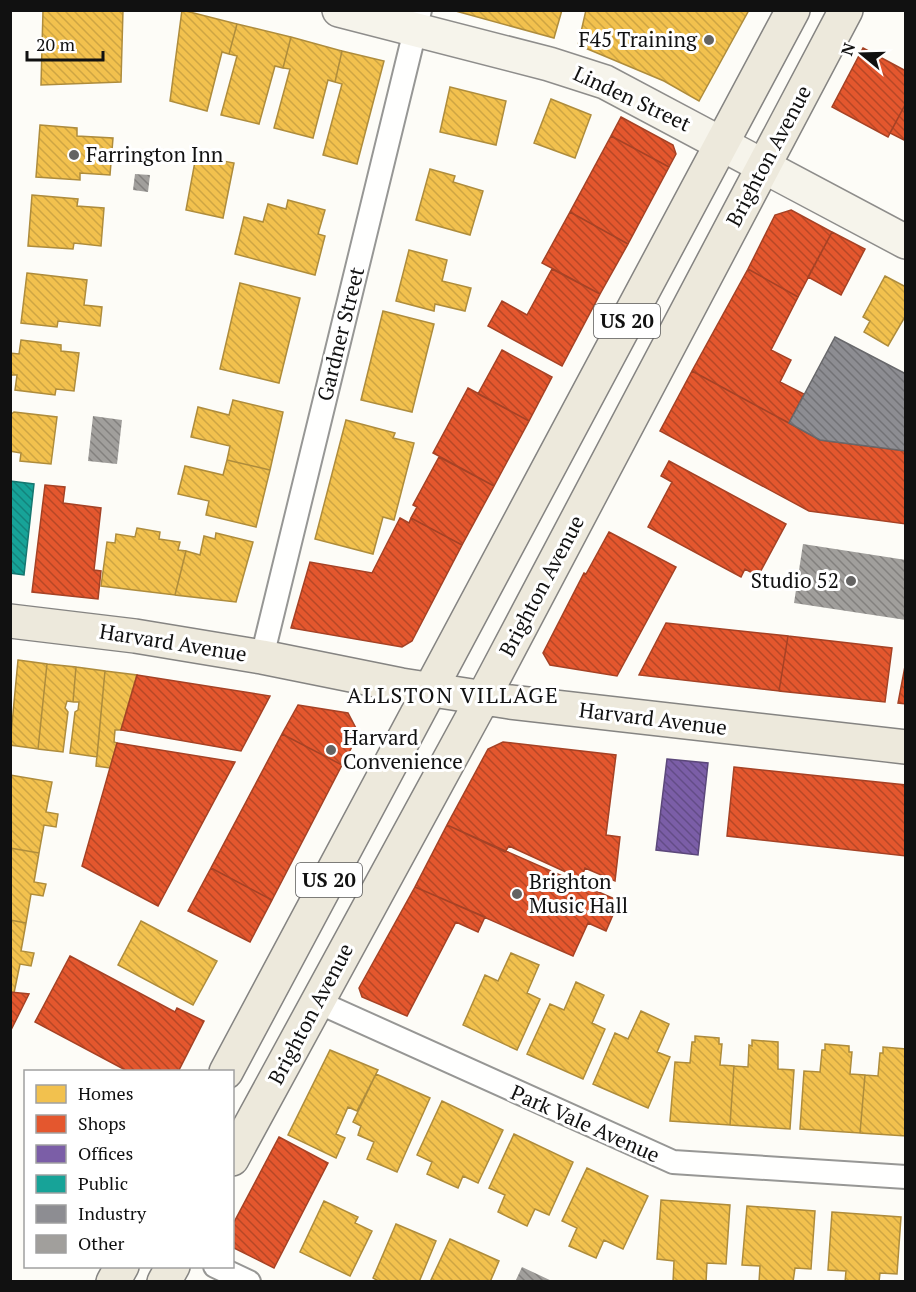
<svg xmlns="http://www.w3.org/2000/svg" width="916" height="1292" font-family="'PT Serif',serif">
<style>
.homes{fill:url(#homes-back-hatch);stroke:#ae8c3c;stroke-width:1.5}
.shops{fill:url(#shops-back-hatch);stroke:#a54225;stroke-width:1.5}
.offices{fill:url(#offices-back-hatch);stroke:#5b477a;stroke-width:1.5}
.public{fill:url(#public-back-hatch);stroke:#157770;stroke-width:1.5}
.industry{fill:url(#industry-back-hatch);stroke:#68686b;stroke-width:1.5}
.building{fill:url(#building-back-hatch)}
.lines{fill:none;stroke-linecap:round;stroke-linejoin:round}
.street-casing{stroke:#979795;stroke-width:26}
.secondary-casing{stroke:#8e8d8b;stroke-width:36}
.primary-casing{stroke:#858482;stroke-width:36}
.street{stroke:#fffffe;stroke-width:22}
.secondary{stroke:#f6f4eb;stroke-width:33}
.primary{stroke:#ede9dc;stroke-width:33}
.poi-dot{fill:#646362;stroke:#fff;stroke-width:2}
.labels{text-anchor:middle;stroke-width:6;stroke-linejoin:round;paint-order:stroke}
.shield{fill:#fff;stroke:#585858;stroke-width:1.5}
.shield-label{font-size:20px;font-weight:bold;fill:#111}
.poi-label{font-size:21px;fill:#111;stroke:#fff;text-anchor:start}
.street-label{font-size:21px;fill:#111;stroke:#fff}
.neighbourhood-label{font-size:22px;letter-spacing:1.5px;fill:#111;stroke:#fff}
</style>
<defs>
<pattern id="homes-back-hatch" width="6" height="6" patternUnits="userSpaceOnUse" patternTransform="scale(1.5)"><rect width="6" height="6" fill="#f2c14e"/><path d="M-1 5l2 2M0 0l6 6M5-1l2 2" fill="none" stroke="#cea543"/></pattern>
<pattern id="shops-back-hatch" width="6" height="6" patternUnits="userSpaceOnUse" patternTransform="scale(1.5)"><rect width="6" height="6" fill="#e4572e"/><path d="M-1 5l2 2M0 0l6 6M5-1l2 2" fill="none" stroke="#b74726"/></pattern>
<pattern id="offices-back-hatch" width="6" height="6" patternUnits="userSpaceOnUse" patternTransform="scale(1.5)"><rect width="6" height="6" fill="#7b5ea7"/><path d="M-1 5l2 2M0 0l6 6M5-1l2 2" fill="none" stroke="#634c87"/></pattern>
<pattern id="public-back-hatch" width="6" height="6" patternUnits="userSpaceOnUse" patternTransform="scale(1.5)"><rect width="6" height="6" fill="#17a398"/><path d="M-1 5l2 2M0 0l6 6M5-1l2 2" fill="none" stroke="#13837b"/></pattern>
<pattern id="industry-back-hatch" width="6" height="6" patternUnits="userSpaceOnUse" patternTransform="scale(1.5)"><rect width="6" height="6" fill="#8d8d92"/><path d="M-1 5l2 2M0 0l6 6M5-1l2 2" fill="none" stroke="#727276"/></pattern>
<pattern id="building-back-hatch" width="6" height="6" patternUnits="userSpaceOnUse" patternTransform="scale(1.5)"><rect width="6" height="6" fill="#a19f9c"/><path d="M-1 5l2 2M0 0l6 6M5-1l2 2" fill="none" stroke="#82807e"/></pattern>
</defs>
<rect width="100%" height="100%" fill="#fdfcf7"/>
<path class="homes" d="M43 10H123L121 82 41 85Z
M182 10 237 24 229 54 222 52 207 111 170 101Z
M452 10H562L554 38Z
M586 10H749L699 101 664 81 578 45Z
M237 24 291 37 283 68 275 66 259 124 221 115 237 56 229 54Z
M291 37 342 51 335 82 328 80 313 138 274 128 290 69 283 68Z
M342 51 384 61 357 164 323 155 342 84 335 82Z
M450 87 506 101 496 145 440 132Z
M551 99 591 115 575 158 534 143Z
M40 125 77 128V136L113 138 110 175 80 173V180L36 177Z
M196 156 234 163 223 218 186 210Z
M430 169 455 176 453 182 483 191 470 235 416 220Z
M32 195 78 199 77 206 104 208 101 246 74 243 73 249 28 246Z
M288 200 325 210 318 234 325 236 315 275 235 254 244 217 263 222 268 204 286 209Z
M409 250 447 260 442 281 471 288 465 311 435 304 434 311 396 301Z
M27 273 87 280 84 305 102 307 100 326 58 321 57 327 21 323Z
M885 276 906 287V315L888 346 864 332 870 321 863 317Z
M240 283 300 298 279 383 220 369Z
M383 311 434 324 412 412 361 400Z
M21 340 61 345V351L79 353 74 391 56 389 55 395 15 390 17 375H10V353L19 354Z
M233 400 283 412 270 470 227 460 230 446 191 437 198 407 229 415Z
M14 412 57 417 51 464 20 461 21 453 10 451V415Z
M346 420 395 433 393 438 414 443 394 520 383 517 373 554 315 539Z
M227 460 270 470 256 527 206 515 209 501 178 494 185 466 223 475Z
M137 528 160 532 159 539 180 542 178 550 186 551 175 595 101 586 107 542 115 543 116 534 135 537Z
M216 533 253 542 236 602 175 595 186 551 200 555 204 536 215 539Z
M18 660 47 664 38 749 10 745Z
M47 664 76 667 73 702 67 701 65 708 68 712 63 752 38 749Z
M76 667 105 671 97 757 70 753 75 712 78 710 79 702H73Z
M105 671 137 675 121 730H115L114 742 117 743 110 768 96 766Z
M10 775 52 782 46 812 58 814 56 827 44 825 39 853 10 848Z
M10 848 39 853 34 882 46 884 43 896 31 894 26 923 10 920Z
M10 920 26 923 21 951 34 953 31 966 20 964 14 993 10 992Z
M141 921 217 961 193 1005 118 965Z
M511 953 539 965 527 993 540 999 517 1050 463 1025 485 975 498 981Z
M576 982 604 995 592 1023 605 1029 583 1079 527 1054 550 1004 564 1010Z
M641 1011 669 1024 657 1052 670 1057 648 1108 593 1084 615 1033 628 1039Z
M695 1036 719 1038V1044H722L720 1065 734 1066 730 1125 670 1121 675 1062 690 1063 692 1042H695Z
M752 1040 778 1042V1069L794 1070 790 1129 730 1125 734 1066 748 1067 749 1045 752 1046Z
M825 1044 849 1046V1052H852L850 1074 865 1075 860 1133 800 1129 804 1071 820 1072 822 1050H825Z
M883 1047 906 1049V1136L860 1133 865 1075 878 1076 880 1053H883Z
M330 1050 378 1070 357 1111 348 1107 336 1134 345 1138 336 1158 288 1135Z
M376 1074 430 1098 397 1172 367 1159 374 1142 358 1135 361 1126 353 1122Z
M442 1101 503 1130 478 1183 463 1176 458 1188 427 1174 432 1162 417 1155Z
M514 1134 573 1162 549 1215 535 1209 527 1226 498 1212 505 1195 489 1188Z
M587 1168 648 1196 623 1249 604 1240 596 1258 569 1246 577 1228 562 1221Z
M661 1200 730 1205 726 1264 707 1263 706 1282H673L674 1261 657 1259Z
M324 1201 358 1217 355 1223 372 1231 350 1276 300 1252Z
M747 1206 815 1211 811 1269 795 1268 793 1282H759L760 1266 742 1265Z
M832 1212 901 1217 897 1274 880 1273 879 1282H845L846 1271 828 1270Z
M396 1224 436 1241 419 1282H380L373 1278Z
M450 1239 499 1261 490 1282H430Z"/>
<path class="shops" d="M863 48 906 71V103L888 137 832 107Z
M906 103V141L890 133Z
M621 117 673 145 676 154 669 167 611 136Z
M611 136 669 167 628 244 570 212Z
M791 210 832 232 798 297 748 269 775 215Z
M570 212 628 244 600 294 542 263Z
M832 232 865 249 841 295 808 277Z
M552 269 600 294 562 366 488 326 502 301 527 315Z
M748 269 798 297 771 350 791 360 780 382 804 394 789 423 692 371Z
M502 350 552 377 529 421 478 394Z
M692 371 820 440 906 451V524L809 511 660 431Z
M468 388 529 421 494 486 433 453Z
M439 457 494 486 462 545 411 518 417 507 413 505Z
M669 461 786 524 758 576 745 569 741 577 648 527 672 482 661 476Z
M45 485 65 487 63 503 101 508 94 570 101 571 98 599 32 592Z
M400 518 409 523 411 518 462 545 412 641 402 647 291 628 310 562 372 573Z
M609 532 676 567 617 676 550 665 543 653 584 573 586 574Z
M666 623 788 636 779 691 639 675Z
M788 636 892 648 885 702 779 691Z
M906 661V704L898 703Z
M137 675 270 696 241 751 121 730Z
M298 705 348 713 359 734 342 765 282 734Z
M282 734 342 765 272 900 211 868Z
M503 742 616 755 606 835 620 837 615 881 585 868 581 879 509 846 505 852 447 825 488 749Z
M117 743 235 762 158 906 82 866Z
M734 767 906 785V856L727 836Z
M447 825 619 901 606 931 588 923 573 956 415 887Z
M211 868 272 900 250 942 188 911Z
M415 887 485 917 478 932 456 922 407 1016 362 997 359 988Z
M70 956 175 1012 177 1008 204 1021 178 1072H129L35 1022Z
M10 992 29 994 10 1032Z
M279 1137 328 1163 274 1268 232 1247V1226Z"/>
<path class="offices" d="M667 759 708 763 698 855 656 850Z"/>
<path class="public" d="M10 481 34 484 24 575 10 573Z"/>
<path class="industry" d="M835 337 906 374V451L820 440 789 423Z"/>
<path class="building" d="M135 174 150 175 148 192 133 190Z
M93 416 122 420 117 464 88 461Z
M803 544 906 560V620L794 603Z
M522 1267 554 1282H515Z"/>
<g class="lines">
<g class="street-casing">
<path id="street" d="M262 657 420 10
M318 1002 673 1162 906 1177
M215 1266 249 1282"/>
</g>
<g class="secondary-casing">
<path id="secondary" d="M339 10 549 64 605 82 906 242"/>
</g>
<g class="primary-casing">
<path id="primary" d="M10 621 135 636 262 657 401 685 510 702 906 747
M226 1072 793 10
M232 1159 483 698 846 10
M113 1282 122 1266
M164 1282 173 1266"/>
</g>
<use href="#street" class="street"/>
<use href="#secondary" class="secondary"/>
<use href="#primary" class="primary"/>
</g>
<g class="poi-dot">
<circle cx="709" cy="40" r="6"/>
<circle cx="74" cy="155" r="6"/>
<circle cx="851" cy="581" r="6"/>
<circle cx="331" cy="750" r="6"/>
<circle cx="517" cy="894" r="6"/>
</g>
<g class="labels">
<g class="shield">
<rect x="594" y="304" width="66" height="34" rx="4.5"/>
<rect x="296" y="863" width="66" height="34" rx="4.5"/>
</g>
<g class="shield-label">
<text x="627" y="328">US 20</text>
<text x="329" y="887">US 20</text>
</g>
<g class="poi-label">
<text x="697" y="47" text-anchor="end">F45 Training</text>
<text x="86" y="162">Farrington Inn</text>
<text x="839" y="588" text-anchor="end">Studio 52</text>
<text x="343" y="745">Harvard<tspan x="343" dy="24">Convenience</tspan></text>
<text x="529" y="889">Brighton<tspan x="529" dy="24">Music Hall</tspan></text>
</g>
<g class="street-label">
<text transform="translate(632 99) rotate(25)" y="7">Linden Street</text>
<text transform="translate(769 156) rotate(-62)" y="7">Brighton Avenue</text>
<text transform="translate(341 334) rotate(-76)" y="7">Gardner Street</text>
<text transform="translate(542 586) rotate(-62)" y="7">Brighton Avenue</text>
<text transform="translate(173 643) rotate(9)" y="7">Harvard Avenue</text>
<text transform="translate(653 719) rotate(7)" y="7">Harvard Avenue</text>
<text transform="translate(311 1014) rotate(-62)" y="7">Brighton Avenue</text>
<text transform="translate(585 1124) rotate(24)" y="7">Park Vale Avenue</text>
</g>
<g class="neighbourhood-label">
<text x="453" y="703">ALLSTON VILLAGE</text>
</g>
</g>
<rect width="916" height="1292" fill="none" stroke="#111111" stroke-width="24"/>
<rect x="24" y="1070" width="210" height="198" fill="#ffffff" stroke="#a0a0a0" stroke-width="1.5"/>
<rect x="36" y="1085" width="30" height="18" fill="#f2c14e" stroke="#a0a0a0" stroke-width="1.5"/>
<text x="78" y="1100" font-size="18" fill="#111111">Homes</text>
<rect x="36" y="1115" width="30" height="18" fill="#e4572e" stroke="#a0a0a0" stroke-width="1.5"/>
<text x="78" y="1130" font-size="18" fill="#111111">Shops</text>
<rect x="36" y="1145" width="30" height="18" fill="#7b5ea7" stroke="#a0a0a0" stroke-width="1.5"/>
<text x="78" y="1160" font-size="18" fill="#111111">Offices</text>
<rect x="36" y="1175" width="30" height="18" fill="#17a398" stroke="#a0a0a0" stroke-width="1.5"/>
<text x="78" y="1190" font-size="18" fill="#111111">Public</text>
<rect x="36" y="1205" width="30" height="18" fill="#8d8d92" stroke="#a0a0a0" stroke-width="1.5"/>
<text x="78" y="1220" font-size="18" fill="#111111">Industry</text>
<rect x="36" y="1235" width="30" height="18" fill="#a19f9c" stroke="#a0a0a0" stroke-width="1.5"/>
<text x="78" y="1250" font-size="18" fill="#111111">Other</text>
<g transform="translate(862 54) rotate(289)" stroke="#ffffff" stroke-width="4.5" paint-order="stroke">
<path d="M0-4.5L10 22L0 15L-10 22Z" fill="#111111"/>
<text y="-9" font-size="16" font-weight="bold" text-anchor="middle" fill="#111111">N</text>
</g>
<path d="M27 51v9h76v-9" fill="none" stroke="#111111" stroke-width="3"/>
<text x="36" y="51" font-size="18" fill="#111111" stroke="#ffffff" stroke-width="4.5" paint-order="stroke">20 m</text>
</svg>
